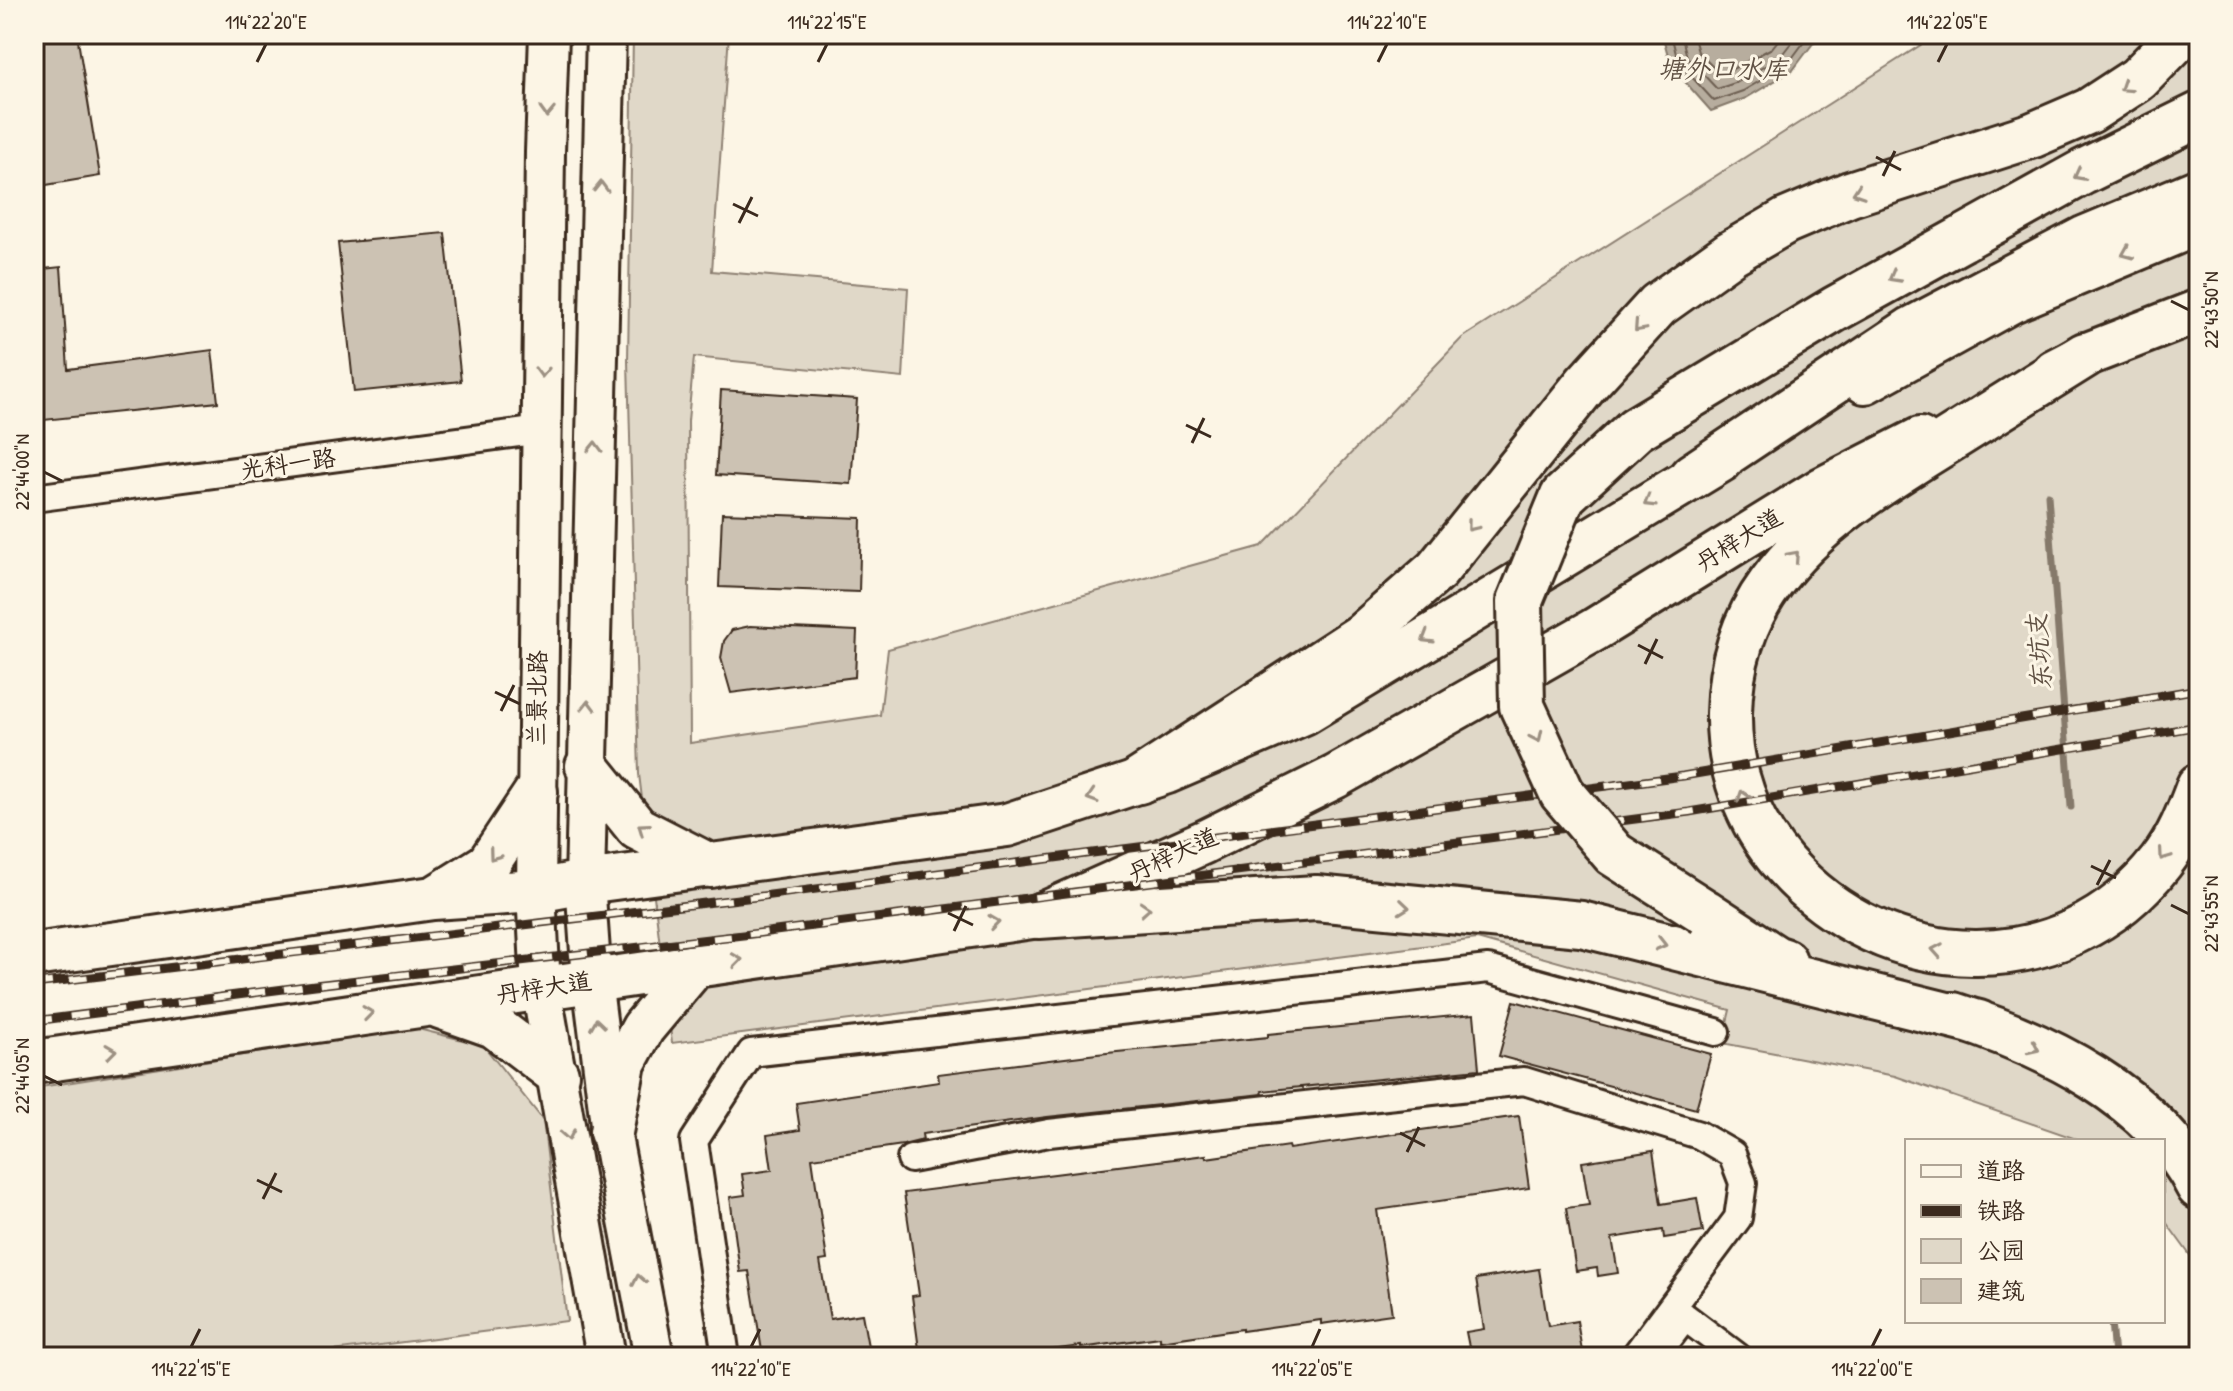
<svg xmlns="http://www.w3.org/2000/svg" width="2233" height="1391" font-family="'Patrick Hand','LXGW WenKai TC',sans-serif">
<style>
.green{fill:#e0d8c8;stroke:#8e8173;stroke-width:2}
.water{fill:#b7ad9e;stroke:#85796b;stroke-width:2}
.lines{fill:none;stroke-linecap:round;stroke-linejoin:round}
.shore{stroke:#6d5e51;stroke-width:2}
.stream{stroke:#85796b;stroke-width:7}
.building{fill:#ccc2b3;stroke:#3b2a1e;stroke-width:2}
.street-casing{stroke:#3b2a1e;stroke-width:32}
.secondary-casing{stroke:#3b2a1e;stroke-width:44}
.primary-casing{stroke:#3b2a1e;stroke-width:48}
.highway-casing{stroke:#3b2a1e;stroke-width:50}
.street{stroke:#fcf5e5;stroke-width:26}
.secondary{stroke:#fcf5e5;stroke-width:38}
.primary{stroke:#fcf5e5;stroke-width:42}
.highway{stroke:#fcf5e5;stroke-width:44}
.rail-casing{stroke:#3b2a1e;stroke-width:9}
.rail{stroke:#fcf5e5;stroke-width:6;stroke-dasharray:18;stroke-linecap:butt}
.highway-bridge-casing{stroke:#3b2a1e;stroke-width:50;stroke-linecap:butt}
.highway-bridge{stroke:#fcf5e5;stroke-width:44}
.oneway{stroke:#9c9082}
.ticks{fill:none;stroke:#3b2a1e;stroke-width:3}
.labels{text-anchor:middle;stroke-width:6;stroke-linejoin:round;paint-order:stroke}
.street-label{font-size:24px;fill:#3b2a1e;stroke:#fcf5e5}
.water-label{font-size:26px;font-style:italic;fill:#605144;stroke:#fcf5e5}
.neatline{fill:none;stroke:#3b2a1e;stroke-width:3}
.ticks-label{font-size:20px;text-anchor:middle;fill:#3b2a1e}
</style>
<rect width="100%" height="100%" fill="#fcf5e5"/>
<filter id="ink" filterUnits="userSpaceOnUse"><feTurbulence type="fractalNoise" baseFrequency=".0125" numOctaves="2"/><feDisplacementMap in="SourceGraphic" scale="16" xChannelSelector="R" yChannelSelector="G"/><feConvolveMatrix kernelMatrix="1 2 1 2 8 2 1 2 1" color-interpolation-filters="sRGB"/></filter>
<g filter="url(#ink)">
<path class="green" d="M633 34H729L712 271 908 288 903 378 694 357 688 421 690 743 880 715 888 649 1262 546 1462 338 1938 34H2199V1325L2195 1262 2163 1218V1141H2082L1895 1076 1722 1043 1730 1010 1477 939 672 1043 639 774 628 361Z
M414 1028 483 1045 543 1120 567 1321 286 1357H34V1088Z"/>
<path class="water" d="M1662 34H1820L1793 70 1746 98 1711 111 1671 66Z"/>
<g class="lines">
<path class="shore" d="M1671 34 1678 62 1714 101 1743 91 1787 65 1810 34
M1681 34 1687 57 1717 89 1738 82 1780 57 1798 34
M1693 34 1698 52 1721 75 1772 48 1783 34"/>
<path class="stream" d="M2048 495 2071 807
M2111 1321 2114 1357"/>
</g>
<path class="building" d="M34 34H77L100 176 34 187Z
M445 233 461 381 354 392 338 243Z
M61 267 68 369 212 350 218 402 34 421V270Z
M721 390 857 399 851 484 716 475Z
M722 513 861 518 859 592 719 587Z
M750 626 857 631 855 677 731 693 721 658 724 641 732 630Z
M1514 1001 1711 1054 1696 1109 1499 1056Z
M1474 1014 1479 1069 1262 1091 1263 1094 1047 1117 922 1134 923 1140 903 1145 812 1158 827 1260 820 1261 830 1319 862 1314 870 1357H763L749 1271 740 1272 730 1197 745 1195 742 1174 772 1170 767 1135 800 1130 796 1103 939 1082 938 1074 1097 1054 1268 1037V1034Z
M1519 1116 1529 1188 1377 1210 1392 1314 1321 1324V1320L1242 1331V1329L1160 1341V1337L1081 1348V1346L1000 1357H920L912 1296 919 1295 904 1193 1206 1155V1158L1288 1146 1289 1149Z
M1653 1151 1661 1204 1697 1198 1703 1232 1664 1238 1663 1230 1612 1238 1618 1273 1598 1276 1597 1268 1576 1271 1566 1208 1589 1205 1582 1162Z
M1539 1269 1548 1326 1577 1321 1583 1357H1471L1466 1332 1484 1329 1476 1279Z"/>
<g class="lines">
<g class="street-casing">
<path id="street" d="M34 498 541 430
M911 1159 1049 1133 1524 1081 1699 1135 1732 1154 1743 1183 1738 1218 1634 1357
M1666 1342 1685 1317 1738 1357
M726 1357 694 1141 751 1053 1488 969 1716 1032"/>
</g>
<g class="secondary-casing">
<path id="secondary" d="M549 34 545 152 536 891 541 988 606 1357
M606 34 585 882 592 980 611 1132 654 1357"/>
</g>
<g class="primary-casing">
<path id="primary" d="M2054 371 2085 355 2199 311
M1865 382 2012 301 2199 223
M587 766 637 828 711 866
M437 896 488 864 536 792
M34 955 433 898 536 891 585 882 1007 825 1167 772 1304 713 1722 460
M440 1007 494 1026 557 1074
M34 1062 1039 916 1204 842 1335 777 1594 630 1822 489 1920 439
M611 1132 624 1063 643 1028 694 967"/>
</g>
<g class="highway-casing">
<path id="highway" d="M1962 239 2083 172 2199 115
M2085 355C2038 384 1992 413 1946 442 1883 481 1815 522 1771 583 1743 621 1730 666 1729 713 1728 769 1747 822 1784 864 1885 979 2064 987 2161 862 2179 839 2189 813 2199 786
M1692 476 1911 330 2086 238 2199 191
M1139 781 1362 636 1437 570 1587 383 1658 305 1731 253 1786 221 1850 194 2033 135 2089 111 2138 79 2182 34
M1705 912 1775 958 1784 961
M1039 916 1316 898 1581 924 1979 1023
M1953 1015C2045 1044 2154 1096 2199 1187"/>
</g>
<use href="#street" class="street"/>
<use href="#secondary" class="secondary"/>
<use href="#primary" class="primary"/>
<use href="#highway" class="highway"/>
<g class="rail-casing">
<path id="rail" d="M34 984 755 897 1683 776 2199 689
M34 1021 315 985 760 933 1689 812 2199 726"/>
</g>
<use href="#rail" class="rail"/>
<g class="highway-bridge-casing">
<path id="highway-bridge" d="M1705 912 1614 854 1562 793 1522 706 1520 601 1563 496 1636 429 1835 309 1962 239"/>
</g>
<use href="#highway-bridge" class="highway-bridge"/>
</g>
<defs><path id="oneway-chevron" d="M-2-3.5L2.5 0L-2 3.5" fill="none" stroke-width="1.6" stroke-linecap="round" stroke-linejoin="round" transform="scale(2)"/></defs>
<g class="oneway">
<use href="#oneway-chevron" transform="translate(2125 87) rotate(147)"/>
<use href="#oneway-chevron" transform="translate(547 112) rotate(92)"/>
<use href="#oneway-chevron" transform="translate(2079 175) rotate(152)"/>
<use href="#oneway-chevron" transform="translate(601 187) rotate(-89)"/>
<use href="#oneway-chevron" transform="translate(1858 192) rotate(161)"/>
<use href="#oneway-chevron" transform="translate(2127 253) rotate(157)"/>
<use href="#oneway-chevron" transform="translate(1894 277) rotate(151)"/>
<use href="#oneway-chevron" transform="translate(1639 327) rotate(132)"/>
<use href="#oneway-chevron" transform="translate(542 372) rotate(91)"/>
<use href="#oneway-chevron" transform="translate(595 447) rotate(-89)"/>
<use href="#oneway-chevron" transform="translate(1649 502) rotate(149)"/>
<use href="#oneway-chevron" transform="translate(1472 526) rotate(129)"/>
<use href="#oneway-chevron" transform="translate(1794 556) rotate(-48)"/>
<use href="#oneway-chevron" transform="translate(1427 638) rotate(149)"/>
<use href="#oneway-chevron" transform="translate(588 706) rotate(-89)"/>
<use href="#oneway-chevron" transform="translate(1537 737) rotate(65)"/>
<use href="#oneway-chevron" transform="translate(1743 796) rotate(-109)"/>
<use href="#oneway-chevron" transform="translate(1092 797) rotate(162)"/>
<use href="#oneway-chevron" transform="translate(643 828) rotate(-145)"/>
<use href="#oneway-chevron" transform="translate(494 855) rotate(126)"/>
<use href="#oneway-chevron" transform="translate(2164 855) rotate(125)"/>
<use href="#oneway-chevron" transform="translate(1404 907) rotate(6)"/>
<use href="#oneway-chevron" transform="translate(1145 909) rotate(-4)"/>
<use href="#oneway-chevron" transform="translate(994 922) rotate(-8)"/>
<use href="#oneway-chevron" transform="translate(1661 944) rotate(14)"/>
<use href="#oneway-chevron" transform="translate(1937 950) rotate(-170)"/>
<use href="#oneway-chevron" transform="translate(737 960) rotate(-8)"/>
<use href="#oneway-chevron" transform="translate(368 1013) rotate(-8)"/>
<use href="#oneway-chevron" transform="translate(597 1024) rotate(-98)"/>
<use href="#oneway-chevron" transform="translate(2034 1048) rotate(25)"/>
<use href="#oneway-chevron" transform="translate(111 1051) rotate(-8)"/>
<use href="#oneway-chevron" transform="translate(568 1135) rotate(80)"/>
<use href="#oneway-chevron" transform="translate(639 1280) rotate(-101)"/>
</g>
</g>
<path class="ticks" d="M257 62 266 44M818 62 827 44M1378 62 1387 44M1938 62 1947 44M1876 157 1901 170M1883 176 1895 151M733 204 758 216M739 223 752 197M2171 301 2189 310M1186 425 1211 437M1192 443 1204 418M44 472 62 481M1638 645 1663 658M1645 664 1657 639M495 692 520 704M501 711 514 685M2091 866 2116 878M2097 885 2110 860M2171 905 2189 914M948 913 973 925M954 931 966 906M44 1076 62 1085M1400 1133 1425 1146M1407 1152 1419 1127M257 1180 282 1192M263 1199 276 1173M191 1347 200 1329M751 1347 760 1329M1312 1347 1320 1329M1872 1347 1881 1329"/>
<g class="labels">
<g class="street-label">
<text transform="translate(288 464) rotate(-8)" y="8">光科一路</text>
<text transform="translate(1739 540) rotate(-32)" y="8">丹梓大道</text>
<text transform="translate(537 698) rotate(-89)" y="8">兰景北路</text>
<text transform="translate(1173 855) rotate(-25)" y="8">丹梓大道</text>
<text transform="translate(544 988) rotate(-9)" y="8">丹梓大道</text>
</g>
<g class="water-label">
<text x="1723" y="78">塘外口水库</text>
<text transform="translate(2039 652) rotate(-94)" y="9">东坑支</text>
</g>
</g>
<rect width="2233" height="1391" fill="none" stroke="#fcf5e5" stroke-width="88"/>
<rect x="1905" y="1139" width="260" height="184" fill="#fcf5e5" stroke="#afa495" stroke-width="2"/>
<rect x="1921" y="1165" width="40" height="12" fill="#fcf5e5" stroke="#afa495" stroke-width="2"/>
<text x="1977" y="1179" font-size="24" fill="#3b2a1e">道路</text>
<rect x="1921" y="1205" width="40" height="12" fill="#3b2a1e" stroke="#afa495" stroke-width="2"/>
<text x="1977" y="1219" font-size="24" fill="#3b2a1e">铁路</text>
<rect x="1921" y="1239" width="40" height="24" fill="#e0d8c8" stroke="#afa495" stroke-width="2"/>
<text x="1977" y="1259" font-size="24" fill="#3b2a1e">公园</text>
<rect x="1921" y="1279" width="40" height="24" fill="#ccc2b3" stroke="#afa495" stroke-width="2"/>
<text x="1977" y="1299" font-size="24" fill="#3b2a1e">建筑</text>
<rect x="44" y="44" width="2145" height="1303" class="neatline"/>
<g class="ticks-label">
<text x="266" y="29">114°22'20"E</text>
<text x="827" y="29">114°22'15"E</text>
<text x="1387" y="29">114°22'10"E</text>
<text x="1947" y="29">114°22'05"E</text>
<text transform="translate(2211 310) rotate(-90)" y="7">22°43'50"N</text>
<text transform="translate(22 472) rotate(-90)" y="7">22°44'00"N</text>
<text transform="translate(2211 914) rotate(-90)" y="7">22°43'55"N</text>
<text transform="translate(22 1076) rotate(-90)" y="7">22°44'05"N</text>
<text x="191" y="1376">114°22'15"E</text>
<text x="751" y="1376">114°22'10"E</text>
<text x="1312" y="1376">114°22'05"E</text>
<text x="1872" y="1376">114°22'00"E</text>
</g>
</svg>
